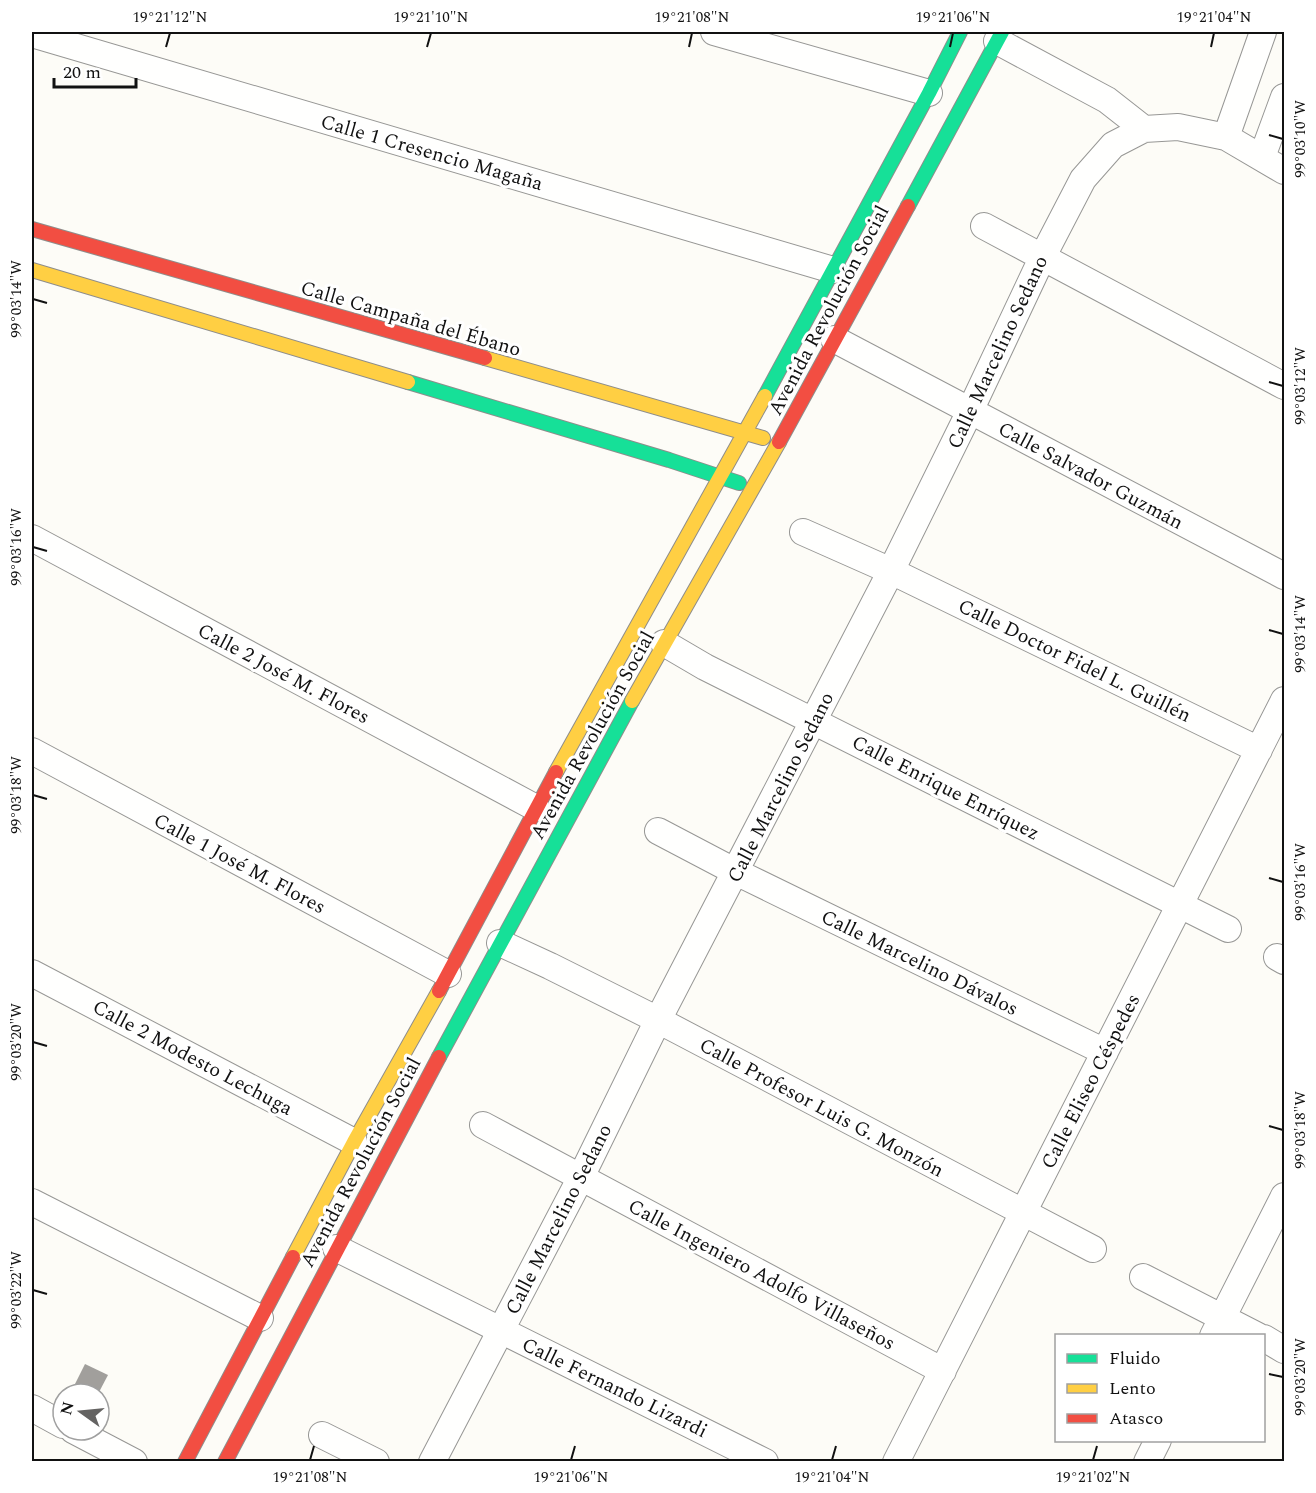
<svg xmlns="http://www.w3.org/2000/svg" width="1316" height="1493" font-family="Spectral,serif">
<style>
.building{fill:#a19f9c}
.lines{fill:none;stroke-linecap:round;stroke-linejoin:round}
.street-casing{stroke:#979795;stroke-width:28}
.fast-casing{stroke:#8e8d8b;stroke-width:16}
.slow-casing{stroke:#8e8d8b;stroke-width:16}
.jam-casing{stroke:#8e8d8b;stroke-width:16}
.street{stroke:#fffffe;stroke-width:26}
.fast{stroke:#16e098;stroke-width:14}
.slow{stroke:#ffcf43;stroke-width:14}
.jam{stroke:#f24e42;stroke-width:14}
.ticks{fill:none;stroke:#111;stroke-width:2}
.labels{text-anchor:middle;stroke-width:6;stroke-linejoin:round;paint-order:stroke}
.street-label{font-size:20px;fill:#111;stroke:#fff}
.neatline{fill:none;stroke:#111;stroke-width:2}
.ticks-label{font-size:15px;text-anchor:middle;fill:#111}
</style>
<rect width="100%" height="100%" fill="#fdfcf7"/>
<path class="building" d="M85 1364 108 1375 98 1394H70Z"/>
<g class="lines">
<g class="street-casing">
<path id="street" d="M714 32 929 93
M32 34 833 270
M997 41 1107 100 1144 129 1178 127 1226 137 1284 171
M1226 137 1263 32
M1262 157 1284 97
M984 226 1284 386
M834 339 1284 576
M803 532 891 571 1259 750
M32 538 536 808
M664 643 705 667 1228 929
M32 751 448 974
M658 831 736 872 1105 1052
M500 943 550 966 658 1020 1093 1249
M1277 957 1284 961
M32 973 354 1142
M483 1125 943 1371
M32 1202 260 1318
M336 1248 765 1462
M1143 1277 1258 1336
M1213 1336 1284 1196
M1264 1338 1284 1350
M32 1408 63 1425
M73 1430 134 1462
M322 1435 376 1462
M432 1462 581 1177 658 1020 891 571 970 411 1043 256 1083 179 1113 145 1144 129
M896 1462 1284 700
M1147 1462 1158 1440"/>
</g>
<g class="fast-casing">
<path id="fast" d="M908 206 1002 32
M408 382 669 460 739 483
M765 396 929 93 960 32
M439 1057 632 701"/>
</g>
<g class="slow-casing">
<path id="slow" d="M32 270 408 382
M485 358 763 438
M632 701 779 442
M556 772 765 396
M293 1257 354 1142 439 991"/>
</g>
<g class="jam-casing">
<path id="jam" d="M32 229 485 358
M779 442 908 206
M439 991 556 772
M185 1462 293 1257
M225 1462 439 1057"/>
</g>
<use href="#street" class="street"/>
<use href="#fast" class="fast"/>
<use href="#slow" class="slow"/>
<use href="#jam" class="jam"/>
</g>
<path class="ticks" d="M166 47 170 33M427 47 431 33M689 47 692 33M950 47 953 33M1211 47 1214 33M1269 135 1283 139M33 299 47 303M1269 382 1283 386M33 547 47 551M1269 630 1283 634M33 795 47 799M1269 878 1283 882M33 1042 47 1046M1269 1126 1283 1130M33 1290 47 1294M1269 1374 1283 1377M310 1460 314 1446M571 1460 575 1446M832 1460 836 1446M1093 1460 1097 1446"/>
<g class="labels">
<g class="street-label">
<text transform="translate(432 152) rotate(16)" y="7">Calle 1 Cresencio Magaña</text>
<text transform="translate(828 310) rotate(-62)" y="7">Avenida Revolución Social</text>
<text transform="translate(411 318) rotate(16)" y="7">Calle Campaña del Ébano</text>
<text transform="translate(997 352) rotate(-65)" y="7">Calle Marcelino Sedano</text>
<text transform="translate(1091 475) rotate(28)" y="7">Calle Salvador Guzmán</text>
<text transform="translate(1075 660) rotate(26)" y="7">Calle Doctor Fidel L. Guillén</text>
<text transform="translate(284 673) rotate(28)" y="7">Calle 2 José M. Flores</text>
<text transform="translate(592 735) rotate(-61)" y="7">Avenida Revolución Social</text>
<text transform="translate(780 787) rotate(-63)" y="7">Calle Marcelino Sedano</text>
<text transform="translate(946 787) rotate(27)" y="7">Calle Enrique Enríquez</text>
<text transform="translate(240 863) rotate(28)" y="7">Calle 1 José M. Flores</text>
<text transform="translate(920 962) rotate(26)" y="7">Calle Marcelino Dávalos</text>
<text transform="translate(193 1057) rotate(28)" y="7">Calle 2 Modesto Lechuga</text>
<text transform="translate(1090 1081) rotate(-63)" y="7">Calle Eliseo Céspedes</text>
<text transform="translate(822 1107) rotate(28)" y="7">Calle Profesor Luis G. Monzón</text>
<text transform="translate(360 1162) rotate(-62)" y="7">Avenida Revolución Social</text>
<text transform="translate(558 1219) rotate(-63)" y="7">Calle Marcelino Sedano</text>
<text transform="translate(762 1274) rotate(28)" y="7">Calle Ingeniero Adolfo Villaseños</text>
<text transform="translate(615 1387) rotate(26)" y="7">Calle Fernando Lizardi</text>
</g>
</g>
<rect width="1316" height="1493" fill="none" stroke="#ffffff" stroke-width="66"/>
<rect x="1055" y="1334" width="210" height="108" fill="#ffffff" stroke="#a0a0a0" stroke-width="1.5"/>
<rect x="1067" y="1354" width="30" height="9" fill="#16e098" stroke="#a0a0a0" stroke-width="1.5"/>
<text x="1109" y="1364" font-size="18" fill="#111111">Fluido</text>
<rect x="1067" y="1384" width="30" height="9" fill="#ffcf43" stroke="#a0a0a0" stroke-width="1.5"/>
<text x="1109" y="1394" font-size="18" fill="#111111">Lento</text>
<rect x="1067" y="1414" width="30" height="9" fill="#f24e42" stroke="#a0a0a0" stroke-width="1.5"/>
<text x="1109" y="1424" font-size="18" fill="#111111">Atasco</text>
<g transform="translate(81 1412) rotate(285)"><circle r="28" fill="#ffffff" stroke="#a0a0a0" stroke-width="1.5"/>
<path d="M0-4.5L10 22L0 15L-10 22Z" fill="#646362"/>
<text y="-9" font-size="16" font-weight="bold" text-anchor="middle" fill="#111111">N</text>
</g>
<path d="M54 78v9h82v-9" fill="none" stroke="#111111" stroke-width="3"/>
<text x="63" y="78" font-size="18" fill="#111111" stroke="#ffffff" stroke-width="4.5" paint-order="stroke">20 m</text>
<rect x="33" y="33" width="1250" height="1427" class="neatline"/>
<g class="ticks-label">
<text x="170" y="22">19°21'12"N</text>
<text x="431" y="22">19°21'10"N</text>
<text x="692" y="22">19°21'08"N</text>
<text x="953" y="22">19°21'06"N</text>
<text x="1214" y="22">19°21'04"N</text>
<text transform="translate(1300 139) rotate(-90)" y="5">99°03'10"W</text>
<text transform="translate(16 299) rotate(-90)" y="5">99°03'14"W</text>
<text transform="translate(1300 386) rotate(-90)" y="5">99°03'12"W</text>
<text transform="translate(16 547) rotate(-90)" y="5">99°03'16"W</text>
<text transform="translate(1300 634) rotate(-90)" y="5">99°03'14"W</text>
<text transform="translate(16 795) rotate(-90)" y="5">99°03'18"W</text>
<text transform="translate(1300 882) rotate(-90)" y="5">99°03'16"W</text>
<text transform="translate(16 1042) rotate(-90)" y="5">99°03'20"W</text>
<text transform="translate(1300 1130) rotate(-90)" y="5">99°03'18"W</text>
<text transform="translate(16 1290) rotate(-90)" y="5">99°03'22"W</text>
<text transform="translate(1300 1377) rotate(-90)" y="5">99°03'20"W</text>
<text x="310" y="1482">19°21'08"N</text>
<text x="571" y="1482">19°21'06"N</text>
<text x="832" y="1482">19°21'04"N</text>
<text x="1093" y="1482">19°21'02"N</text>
</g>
</svg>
